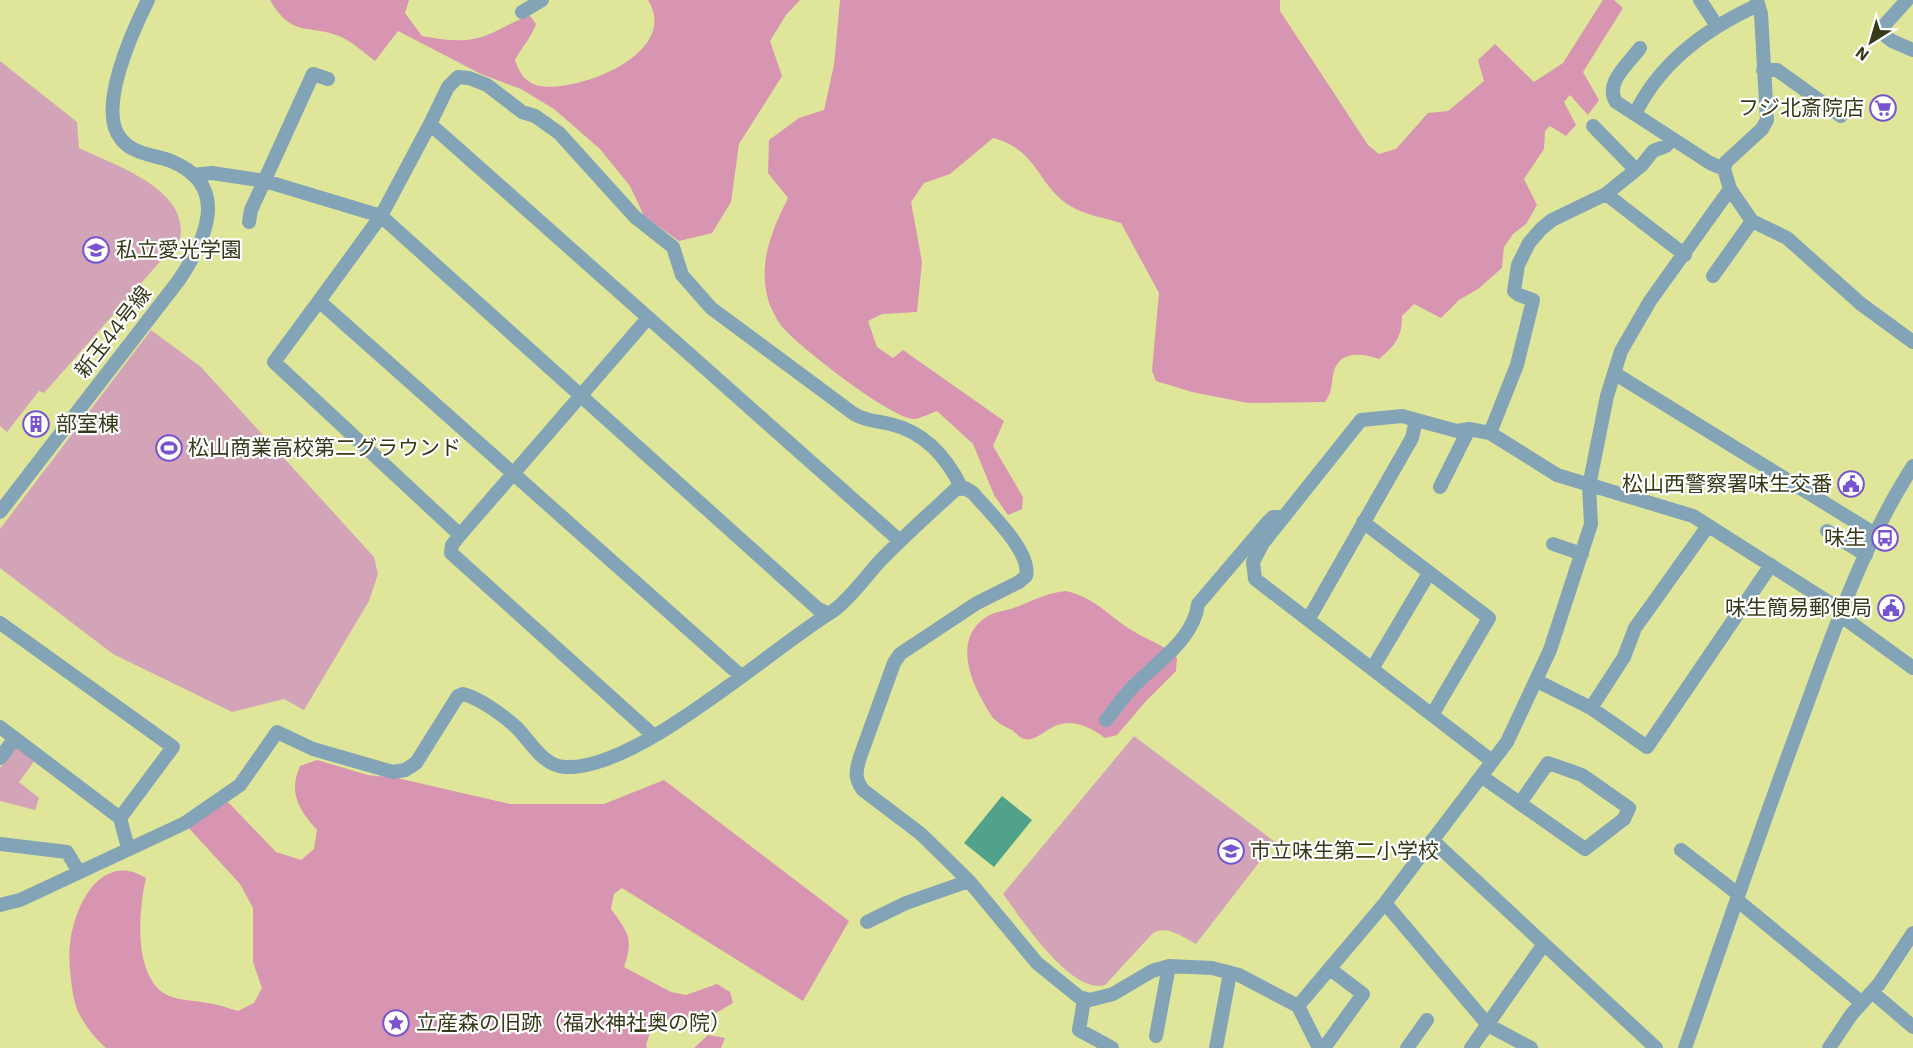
<svg xmlns="http://www.w3.org/2000/svg" width="1913" height="1048" font-family="'IBM Plex Sans','Noto Sans JP',sans-serif">
<style>
.green{fill:#d3a4b7}
.forest{fill:#d895b1}
.water{fill:#50a28a}
.lines{fill:none;stroke-linecap:round;stroke-linejoin:round}
.minor{stroke:#83a4b6;stroke-width:14}
.labels{text-anchor:middle;stroke-width:4.5;stroke-linejoin:round;paint-order:stroke}
.poi-label{font-size:21px;fill:#373a1a;stroke:#fff;text-anchor:start}
.street-label{font-size:21px;fill:#373a1a;stroke:#fff}
</style>
<rect width="100%" height="100%" fill="#dfe699"/>
<path class="green" d="M0 61 77 122 79 148C114 165 190 189 180 239L44 393 39 391 7 432 0 426Z
M151 330 201 367 374 557 378 574 369 601 304 710 284 699 232 712 113 654 0 568V529Z
M1134 736 1275 842 1196 944C1182 937 1168 925 1153 933L1105 985C1071 995 1021 918 1003 894Z
M17 744 36 759 19 782 39 798 35 810 0 801V768Z"/>
<path class="forest" d="M270 0H409L405 13 422 36C440 39 460 43 478 38 496 34 511 21 530 16L536 24C531 38 522 47 515 60 519 72 525 83 539 86 579 93 681 53 648 0H800L786 15 770 41 782 76 739 144 731 202 712 233 679 241 644 216 630 186 600 149 554 109 521 89 481 74 398 31 375 61C364 53 352 41 339 36 308 24 292 38 270 0Z
M840 0H1280V11L1368 145 1379 154 1396 149 1428 113 1448 111 1484 81 1478 60 1495 44 1534 82 1563 63 1603 0H1614L1623 8 1583 72 1599 100 1588 115 1570 95 1564 102 1576 125 1566 136 1550 126 1545 131 1544 149 1524 179 1537 205 1526 224 1513 234 1504 247 1502 268 1478 289 1459 300 1441 318 1414 304 1402 316C1402 337 1395 346 1379 359 1361 353 1338 350 1333 375 1331 387 1332 392 1325 402L1248 403 1192 392 1156 381 1152 371 1159 293 1121 223C1105 218 1086 215 1072 207 1038 188 1038 149 993 138L950 174 924 183 911 202 922 262 917 312 882 314 868 321 877 347 893 358 903 350 1004 421 993 446 1023 497 1022 509 1008 515 994 495 973 444 937 411C930 413 922 418 915 419 894 421 793 343 780 324 776 318 770 307 768 299 758 263 772 230 788 198L768 173 769 140 799 118 824 110 834 65Z
M1066 591C1097 598 1111 619 1138 634 1154 643 1163 644 1177 658L1176 671 1146 701 1117 735 1105 738C1053 700 1044 748 1022 738 1019 737 1015 732 1012 730 991 720 992 717 981 698 967 672 956 635 988 616 996 611 1009 610 1019 606 1036 599 1047 593 1066 591Z
M317 760 368 775 397 778 510 804H604L664 780 849 921 803 1001 622 888 614 894 611 909C628 932 634 939 624 967L671 992 686 995 717 984 730 992 733 1003 711 1016 669 1019 652 1027 646 1045 647 1048H106C93 1037 77 1016 74 999 71 983 68 960 70 944 74 906 101 850 146 878 139 909 133 969 162 992 175 1001 192 1000 207 1003 217 1004 228 1008 238 1011L254 1003 262 988 253 962V908L240 884 187 826 228 802 276 852 301 860 314 849 317 830C299 810 288 793 300 766Z
M708 1035 725 1038 721 1048H694Z"/>
<path class="water" d="M1002 796 1032 820 994 867 964 843Z"/>
<g class="lines">
<path class="minor" d="M1700 0 1717 26
M1757 0 1761 14 1767 120 1762 129 1726 162 1724 169 1730 189 1752 221 1787 238 1861 304 1913 342
M1907 0 1879 31 1892 41 1913 50
M522 12 542 0
M1640 48C1629 63 1604 83 1616 102L1710 163 1724 169
M1763 70H1777L1841 116
M1635 114C1660 62 1707 28 1758 5
M430 124 448 87 458 77 469 78 487 85 522 112 535 116 559 133 635 217 673 247 682 275 711 308 854 414C866 421 877 421 890 424 925 432 947 457 962 489
M1593 126 1636 170
M193 175 212 173 265 181 381 216 818 609 827 613
M1606 194 1685 255
M249 222 251 210 313 74 328 79
M1713 276 1752 221
M319 301 274 362 460 535
M648 318 460 535 452 545 451 553 654 736
M1614 373 1875 534
M1490 433 1517 365 1533 300 1519 295 1514 291 1518 265 1529 243 1541 229 1552 220 1606 194 1642 165 1653 151 1666 146 1672 139
M1440 487 1469 429
M0 512 179 280C205 241 232 186 171 161 155 155 132 154 121 139 96 110 133 30 148 0
M1363 522 1489 618 1432 715
M1827 531 1866 555
M1553 544 1582 554
M1840 615 1913 668
M1308 620 1412 438 1416 420
M0 623 173 747 120 818
M1372 669 1429 573
M741 676 319 301 381 216 430 124 900 541
M1537 681 1591 708 1647 747 1771 565
M1591 708 1624 657 1635 628 1708 526
M1106 720C1114 711 1121 700 1129 691 1152 665 1194 641 1198 604L1267 523 1273 517H1282
M0 727 120 818 128 848
M0 758 15 738
M1492 761 1255 579 1253 562 1263 543 1361 420 1402 416 1457 431 1469 429 1490 433 1557 475 1693 516 1841 610
M1481 776 1585 849 1624 819 1629 808 1582 775 1548 763 1520 803
M1432 840 1656 1048
M0 844 67 852 79 872
M1681 850 1738 894
M1737 900 1862 1003
M1385 903 1488 1025 1531 1048
M0 905 20 900 185 823 240 785 277 732 313 749 393 772 405 770 416 763 458 696 463 694C481 699 503 715 517 728 530 741 543 766 565 767 637 771 769 650 833 611 848 601 867 575 880 561 904 536 930 513 956 489L965 488 973 493C988 511 1032 552 1026 576L1019 582 977 603 900 654 894 663 860 757C856 771 854 778 863 790L921 834 969 881 1037 963 1079 997 1090 1000 1113 994 1152 971 1169 966 1212 968 1239 975 1298 1006 1319 1048
M867 922 906 903 969 881
M1872 992 1913 1027
M1084 1000 1079 1030 1112 1048
M1298 1006 1385 903 1507 742 1550 650 1591 524 1589 486 1607 396 1621 351 1650 301 1730 189
M1156 1036 1169 966
M1216 1048 1230 973
M1324 1048 1363 994 1330 969
M1407 1048 1427 1020
M1471 1048 1544 944
M1685 1048C1724 937 1762 825 1803 715 1834 630 1864 542 1913 466
M1829 1048 1851 1015 1879 984 1913 933"/>
</g>
<defs>
<g id="supermarket-ring" transform="scale(1.35)"><circle r="9.5" fill="#fff" stroke="#7754ce" stroke-width="1.5"/><path d="M-6-5.5h2.5l.6 2H6L4.5 2H-2.5L-4.4-4H-6ZM-1.5 3.2a1.3 1.3 0 1 0 .1 0ZM3 3.2a1.3 1.3 0 1 0 .1 0Z" fill="#7754ce"/></g>
<g id="school-ring" transform="scale(1.35)"><circle r="9.5" fill="#fff" stroke="#7754ce" stroke-width="1.5"/><path d="M0-5L7-2L0 1L-7-2ZM-4 1L0 2.5L4 1V4Q0 6-4 4Z" fill="#7754ce"/></g>
<g id="building-ring" transform="scale(1.35)"><circle r="9.5" fill="#fff" stroke="#7754ce" stroke-width="1.5"/><path d="M-4-6H4V6H1V3H-1V6H-4ZM-2.5-4.3h1.7v1.8h-1.7ZM.8-4.3h1.7v1.8H.8ZM-2.5-1h1.7V.8h-1.7ZM.8-1h1.7V.8H.8Z" fill="#7754ce"/></g>
<g id="stadium-ring" transform="scale(1.35)"><circle r="9.5" fill="#fff" stroke="#7754ce" stroke-width="1.5"/><path d="M0-5a6.5 5 0 1 0 0 10a6.5 5 0 1 0 0-10ZM-3.5-1.8h7v3.6h-7Z" fill="#7754ce"/></g>
<g id="civic-ring" transform="scale(1.35)"><circle r="9.5" fill="#fff" stroke="#7754ce" stroke-width="1.5"/><path d="M-.6-6.5H3V-4.5H.6V-3L4-1V1h2V6H-6V1h2V-1L-.6-3ZM-1.2 2.5V6h2.4V2.5Z" fill="#7754ce"/></g>
<g id="bus-ring" transform="scale(1.35)"><circle r="9.5" fill="#fff" stroke="#7754ce" stroke-width="1.5"/><path d="M-5-6H5V4H4V6H2V4H-2V6H-4V4H-5ZM-3.5-4V0h7V-4ZM-3.5 1.2v1.5H-2V1.2ZM2 1.2v1.5H3.5V1.2Z" fill="#7754ce"/></g>
<g id="sight-ring" transform="scale(1.35)"><circle r="9.5" fill="#fff" stroke="#7754ce" stroke-width="1.5"/><path d="M0-6L1.8-2.2L6-1.7L2.9 1.2L3.7 5.4L0 3.3L-3.7 5.4L-2.9 1.2L-6-1.7L-1.8-2.2Z" fill="#7754ce"/></g>
</defs>
<g fill-rule="evenodd">
<use href="#supermarket-ring" x="1883" y="108"/>
<use href="#school-ring" x="96" y="250"/>
<use href="#building-ring" x="36" y="424"/>
<use href="#stadium-ring" x="169" y="448"/>
<use href="#civic-ring" x="1851" y="484"/>
<use href="#bus-ring" x="1885" y="538"/>
<use href="#civic-ring" x="1891" y="608"/>
<use href="#school-ring" x="1231" y="851"/>
<use href="#sight-ring" x="396" y="1023"/>
</g>
<g class="labels">
<g class="poi-label">
<text x="1864" y="115" text-anchor="end">フジ北斎院店</text>
<text x="116" y="257">私立愛光学園</text>
<text x="56" y="431">部室棟</text>
<text x="188" y="455">松山商業高校第二グラウンド</text>
<text x="1832" y="491" text-anchor="end">松山西警察署味生交番</text>
<text x="1866" y="545" text-anchor="end">味生</text>
<text x="1872" y="615" text-anchor="end">味生簡易郵便局</text>
<text x="1250" y="858">市立味生第二小学校</text>
<text x="416" y="1030">立産森の旧跡（福水神社奥の院）</text>
</g>
<g class="street-label">
<text transform="translate(113 332) rotate(-52)" y="7">新玉44号線</text>
</g>
</g>
<g transform="translate(1871 42) rotate(217)" stroke="#ffffff" stroke-width="4.5" paint-order="stroke">
<path d="M0-4.5L10 22L0 15L-10 22Z" fill="#373a1a"/>
<text y="-9" font-size="16" font-weight="bold" text-anchor="middle" fill="#373a1a">N</text>
</g>
</svg>
